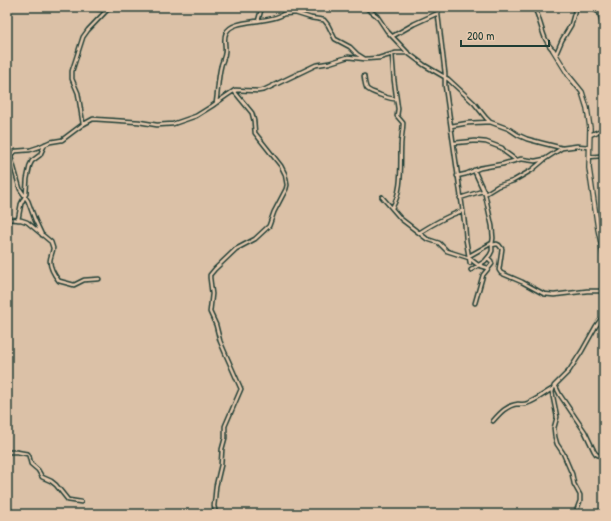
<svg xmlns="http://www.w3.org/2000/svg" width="611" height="521" font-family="'Patrick Hand',sans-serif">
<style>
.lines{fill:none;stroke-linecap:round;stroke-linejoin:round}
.street-casing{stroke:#1f3d34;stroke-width:5.5}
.secondary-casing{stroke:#1f3d34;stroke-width:6}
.street{stroke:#e7c9ae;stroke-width:2.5}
.secondary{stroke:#e7c9ae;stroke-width:3.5}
</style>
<rect width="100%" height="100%" fill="#dbc1a7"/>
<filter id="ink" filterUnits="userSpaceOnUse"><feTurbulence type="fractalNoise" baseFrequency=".025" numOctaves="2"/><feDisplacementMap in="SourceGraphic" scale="8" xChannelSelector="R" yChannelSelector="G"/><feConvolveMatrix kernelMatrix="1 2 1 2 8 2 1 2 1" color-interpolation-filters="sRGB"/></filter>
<g filter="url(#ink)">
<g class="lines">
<g class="street-casing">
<path id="street" d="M92 7 99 9 109 8
M365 7 377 16 387 31 408 53 424 65 448 79 474 103 486 118 490 122 509 129 518 135 527 139 542 143 562 148 577 146 589 147
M437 7 445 73V85L465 226 466 240 470 263
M534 7C536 11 538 15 539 20 543 31 544 41 553 50
M590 7 600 13
M598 7 604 31
M284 14 295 13
M258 21 262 7
M393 36 414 24 438 13
M392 54 394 80 398 109 397 116 403 123C403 131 401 138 401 146 400 166 403 190 392 208
M556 54 562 40 571 25 576 7
M364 76C366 92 366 89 380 95 386 97 390 99 396 99
M216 103C218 91 218 78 221 66 222 61 225 57 225 52 226 45 223 39 226 33 233 16 279 27 291 7L295 13 311 18 324 20 328 25 335 39 350 47 357 54 365 59 379 58 396 53H408
M83 124 78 93 72 79V71L83 37 88 30 110 7
M451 126 468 123 490 122
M590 135 604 129
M454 143 475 141 486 142 502 148 505 152 516 160
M7 149 10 154 20 189 28 201 35 220 42 235
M7 157 16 151 30 150 39 147 50 142 62 140 82 125 93 119 139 122 157 125 173 124 196 116 212 106 226 96 235 90 258 91 264 90 316 65 329 63 348 57 365 59
M589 157 600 156 604 158
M457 176 466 174 480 168 503 164 521 159 535 161 545 159
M485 194 498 186 513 181 532 170 545 159 562 148
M382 197 401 219 427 239 439 243 447 251 469 258 478 265 488 268
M460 198 479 192 484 191
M7 219 21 220 27 222 51 242 53 248C53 252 50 257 50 261 50 268 55 276 59 281L74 285 84 280 99 279
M18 220 21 204 26 194 27 179 30 165 32 161 40 155 45 144
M419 233C433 224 446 216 462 211
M492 245 497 244 499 245 502 249 499 270 501 273 522 282 544 294 554 295 587 291H604
M469 256 492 243
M471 270 485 261 490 255 492 251V245L493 238 492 226 485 194 474 170
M475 303 483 275 492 264 491 261 488 258
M555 385 560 395 585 432 594 451 596 454 604 458
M493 421C500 413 507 405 518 404 522 404 524 405 528 403 536 400 544 394 552 389
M7 452H17L28 454 29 456 31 464 38 470 42 477 51 481 56 485 68 500 81 502
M216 514 214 506 215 497 216 486 221 465 222 449 225 438V426L241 389 226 355 220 341 216 325 210 312 212 294 210 278V275L215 269 236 249 255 239 269 226 274 212 286 189 287 185 285 174 281 166 255 133 254 121 252 113 234 91
M576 514 577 509 580 501V495L574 484 572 474 563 453 557 444 555 437 554 428 557 417 552 392 554 386 569 371 582 351 596 326 604 315
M599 514 604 508"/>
</g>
<g class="secondary-casing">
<path id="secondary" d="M553 50 569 76 582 92 587 108 590 128 589 168 598 229 604 257"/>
</g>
<use href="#street" class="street"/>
<use href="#secondary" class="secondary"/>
</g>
</g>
<rect width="611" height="521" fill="none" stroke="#e7c9ae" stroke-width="24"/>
<rect x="12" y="12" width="587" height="497" fill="none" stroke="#1f3d34" stroke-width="1.5" filter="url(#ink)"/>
<path d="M461 40v6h88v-6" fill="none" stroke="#1f3d34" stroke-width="2"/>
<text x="467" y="40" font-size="12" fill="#1f3d34" stroke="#e7c9ae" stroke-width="3" paint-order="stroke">200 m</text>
</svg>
